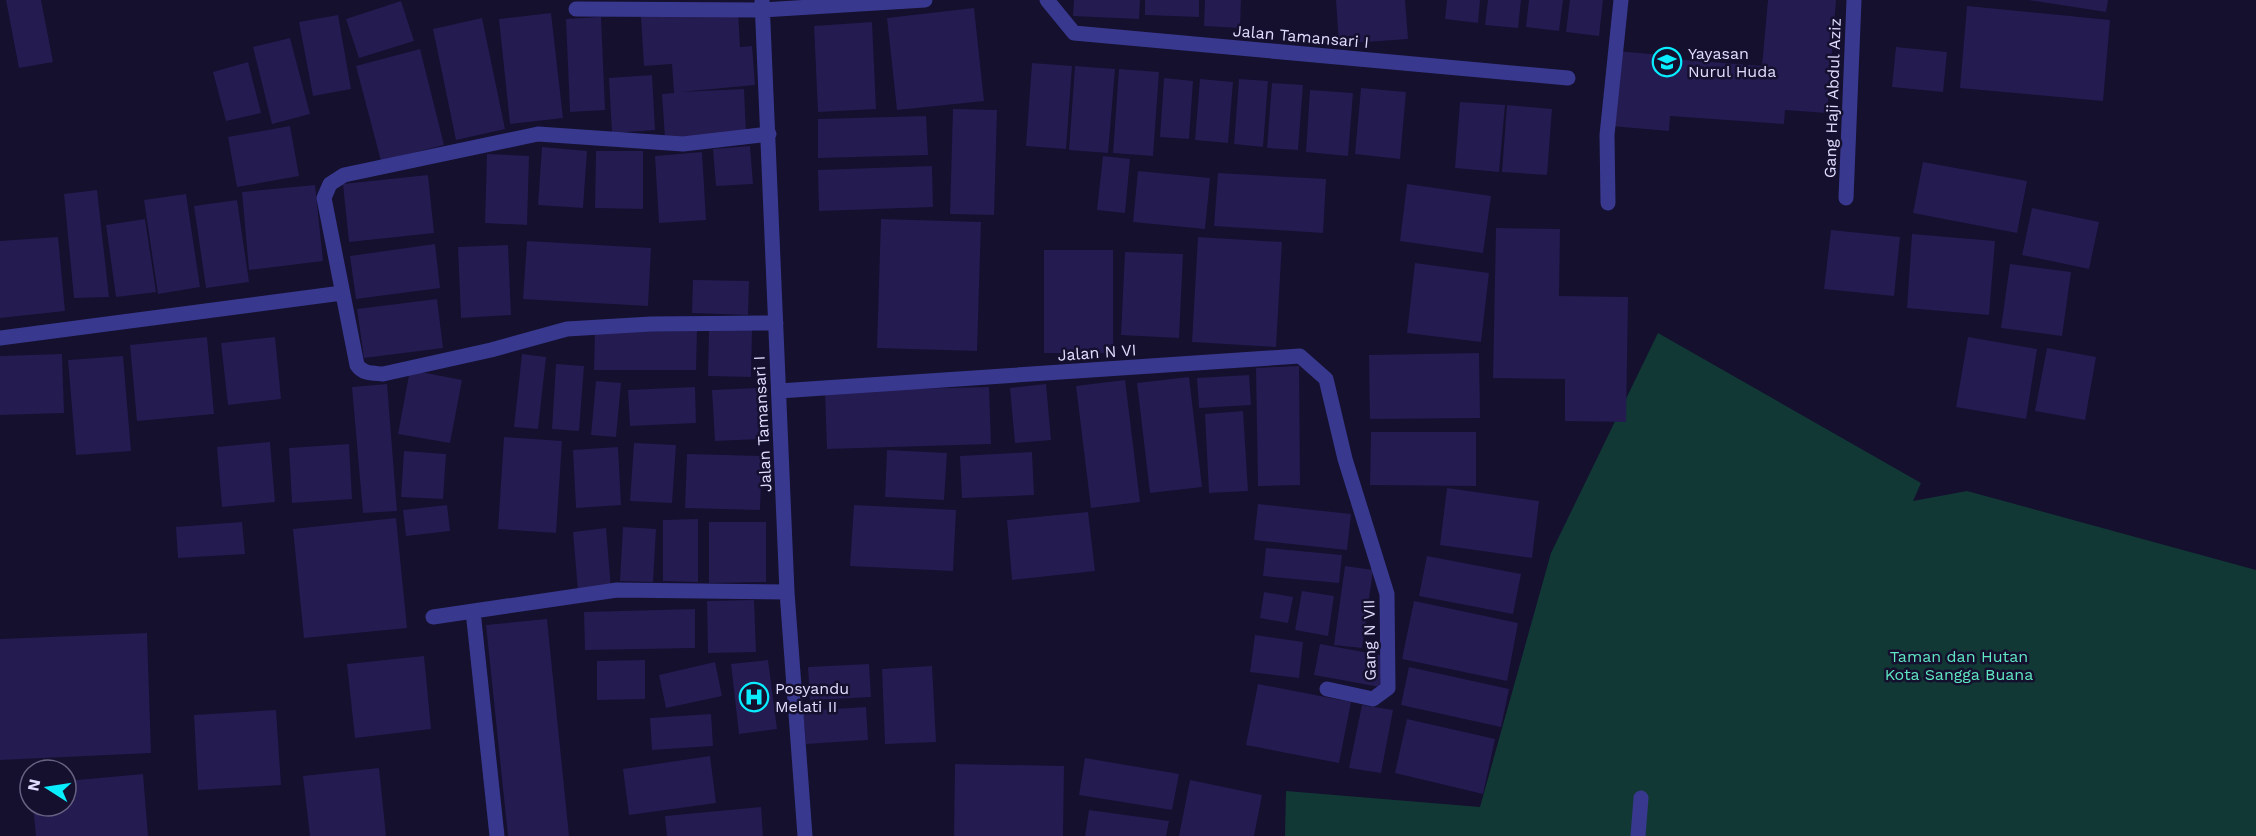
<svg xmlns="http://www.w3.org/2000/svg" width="2256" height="836" font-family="'Work Sans',sans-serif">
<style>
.green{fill:#123836}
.building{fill:#241b50}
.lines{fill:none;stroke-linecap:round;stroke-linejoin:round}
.minor{stroke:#39388f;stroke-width:15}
.labels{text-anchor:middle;stroke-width:5;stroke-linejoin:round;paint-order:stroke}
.street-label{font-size:16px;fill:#e0ddff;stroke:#14102e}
.poi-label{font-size:16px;fill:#e0ddff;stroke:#14102e;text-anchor:start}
.park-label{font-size:16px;fill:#5fe8c2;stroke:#14102e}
</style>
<rect width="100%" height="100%" fill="#14102e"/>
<path class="green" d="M1658 333 1921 483 1913 501 1967 491 2256 570V836H1285L1286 791 1480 807 1551 553Z"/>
<path class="building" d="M6 0H41L53 62 19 68Z
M1074 0H1140L1139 19 1073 16Z
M1145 0H1199V17L1145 15Z
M1205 0H1241L1240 28 1204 26Z
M1336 0H1405L1408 39 1339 44Z
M1447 0H1480L1478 23 1445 19Z
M1488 0H1521L1518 28 1485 25Z
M1529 0H1563L1559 31 1526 27Z
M1570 0H1603L1599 36 1566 32Z
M1768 0H1836L1827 113 1785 110 1784 124 1670 116 1669 131 1611 126 1616 51 1673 56V59L1762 66Z
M2028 0H2108L2106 12Z
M401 1 414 41 359 58 346 19Z
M1967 6 2110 20 2103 101 1960 88Z
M974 8 984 101 897 110 887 18Z
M738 11 740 47 752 46 755 85 680 92 744 89 746 134 665 138 662 94 674 93 672 64 644 66 641 17Z
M551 13 563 118 510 124 499 19Z
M338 15 351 89 313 96 299 22Z
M601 17 605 110 570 112 566 19Z
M482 18 505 129 456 140 433 29Z
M872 22 876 109 818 112 814 26Z
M290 38 310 114 272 124 253 47Z
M1896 47 1947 52 1943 92 1892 87Z
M420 49 444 145 381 161 356 66Z
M248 62 261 113 226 121 213 72Z
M1032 63 1072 66 1066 149 1026 146Z
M1075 66 1115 69 1108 153 1069 150Z
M1119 69 1159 72 1153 156 1113 153Z
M652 75 655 130 612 133 609 78Z
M1164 78 1193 81 1189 139 1160 137Z
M1200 79 1233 82 1228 143 1195 140Z
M1239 79 1268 81 1263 147 1234 144Z
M1272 83 1303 85 1298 150 1267 148Z
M1361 88 1406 92 1400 159 1355 154Z
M1310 90 1353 93 1348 156 1306 152Z
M1460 102 1505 105 1499 172 1455 168Z
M1507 105 1552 109 1547 175 1502 172Z
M953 109 997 110 994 215 950 214Z
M926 116 928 155 818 158V119Z
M290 126 299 176 237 187 228 137Z
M750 146 753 184 716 186 713 149Z
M542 147 587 151 583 208 538 205Z
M596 151H643V209L595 208Z
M702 152 706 220 659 223 655 156Z
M487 154 529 156 527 225 485 223Z
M1103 156 1130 159 1125 213 1097 210Z
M1923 162 2027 181 2017 233 1913 213Z
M932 166 933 207 819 211 818 170Z
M1138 171 1210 178 1205 229 1133 222Z
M1218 173 1326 179 1323 233 1214 226Z
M428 175 434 233 349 242 343 184Z
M1407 184 1491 196 1483 253 1400 241Z
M315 185 323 261 249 270 242 192Z
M97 190 109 297 74 298 64 194Z
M186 194 200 287 158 294 144 200Z
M237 200 249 282 206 288 194 206Z
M2032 208 2099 222 2089 269 2022 255Z
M145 219 156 292 116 297 106 225Z
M881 219 981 222 977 351 877 348Z
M1496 228 1560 229 1559 296 1628 297 1626 422 1565 421V379L1493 378Z
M1831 230 1900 237 1894 296 1824 289Z
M1912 234 1995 241 1989 315 1907 308Z
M58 237 65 311 0 318V241Z
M1198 237 1282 242 1276 347 1192 342Z
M527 241 651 248 648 306 523 299Z
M435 244 440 288 356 299 350 256Z
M508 245 511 315 461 318 458 247Z
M1044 250H1113V353H1044Z
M1125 252 1183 254 1179 338 1121 335Z
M1415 263 1489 273 1481 342 1407 333Z
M2010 264 2071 272 2062 336 2001 328Z
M693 280 749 281 748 315 692 313Z
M437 299 443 348 364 358 357 309Z
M709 329 752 330 751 377 708 376Z
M595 330 697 331 696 370H594Z
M207 337 214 414 137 421 130 345Z
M275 337 281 399 228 405 221 343Z
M1968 337 2037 349 2026 419 1956 407Z
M2047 348 2096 357 2085 420 2035 411Z
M1479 353 1480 418 1370 419 1369 355Z
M62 354 64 413 0 415V356Z
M522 354 546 357 538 429 514 427Z
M123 356 131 451 76 455 68 360Z
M556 364 584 366 579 431 552 429Z
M1299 366 1300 485 1258 486 1256 368Z
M410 370 462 380 450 443 398 434Z
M1249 375 1251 405 1199 408 1197 378Z
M1189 377 1202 487 1150 493 1137 383Z
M1125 380 1140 502 1091 508 1076 386Z
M596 381 621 383 616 437 591 435Z
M387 384 397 511 363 513 352 387Z
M1046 384 1051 440 1015 443 1010 388Z
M695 387 696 423 630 426 628 390Z
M989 387 991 444 827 449 825 391Z
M758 388 761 439 715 441 712 390Z
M1243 411 1248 491 1209 493 1205 414Z
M1371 432H1476V486L1370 485Z
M504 437 562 441 556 533 498 529Z
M270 442 275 502 222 507 217 447Z
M634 443 676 445 672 503 630 501Z
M349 444 352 499 292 503 289 448Z
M618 447 621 505 576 508 573 450Z
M887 450 947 453 944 500 885 497Z
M404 451 446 454 443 499 401 497Z
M1032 452 1034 495 962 498 960 456Z
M687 454 762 456 760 510 685 508Z
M1447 488 1539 501 1532 558 1440 545Z
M1258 504 1351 514 1347 550 1254 540Z
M447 505 450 531 406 536 403 510Z
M854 505 956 510 953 571 850 566Z
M1088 512 1095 571 1012 580 1007 520Z
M396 518 407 628 304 638 293 529Z
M698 519V582L663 581V520Z
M242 522 245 554 178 558 176 527Z
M709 522H766V582L709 583Z
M623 527 656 529 653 582 620 581Z
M606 528 611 589 578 591 573 532Z
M1266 548 1342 555 1339 583 1263 576Z
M1427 556 1521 574 1513 614 1419 596Z
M1345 566 1373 570 1362 648 1334 645Z
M1302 591 1334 596 1328 636 1295 630Z
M1264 592 1293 597 1288 623 1260 618Z
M754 600 756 652 708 653 707 601Z
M1414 601 1518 623 1507 681 1402 659Z
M695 609V648L585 650 584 612Z
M547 619 569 836H508L486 625Z
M147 633 151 753 0 760V639Z
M1255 635 1303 642 1299 678 1250 672Z
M1320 644 1385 656 1380 687 1314 675Z
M424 656 431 729 355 738 347 664Z
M645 660V699L597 700V661Z
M768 660 777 729 739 734 731 664Z
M715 662 722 696 666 708 659 675Z
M869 664 871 697 810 700 808 667Z
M932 666 936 742 885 744 882 669Z
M1409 667 1509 689 1501 727 1401 705Z
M1258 684 1351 702 1339 763 1246 745Z
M1362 705 1393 710 1381 773 1349 768Z
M866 707 868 740 806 744 803 711Z
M276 710 281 785 198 790 194 715Z
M711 714 713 746 652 750 650 718Z
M1407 719 1495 739 1483 794 1395 773Z
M710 756 716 803 629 815 623 769Z
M1085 758 1179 774 1172 810 1079 795Z
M955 764 1064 766 1063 836H954Z
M379 768 386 836H310L303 776Z
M143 774 148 836H36L33 806H66V781Z
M1190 780 1262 795 1254 836H1179Z
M761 807 763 836H667L665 816Z
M1089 810 1169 821 1166 836H1085Z"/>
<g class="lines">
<path class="minor" d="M762 0 787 592 805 836
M1047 0 1074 33 1568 78
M576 9 762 10 925 0
M769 134 683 144 538 134 344 175 330 184 324 198 357 365C363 374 372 373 383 374L491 350 567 329 651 324 776 323
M1846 198 1854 0
M1608 203 1607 135 1621 0
M0 338 342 293
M779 391 1300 356 1326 379 1345 459 1387 594 1388 688 1373 699 1327 689
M473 611 497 836
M433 617 617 590 787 592
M1638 836 1641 798"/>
</g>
<defs>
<g id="school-ring" transform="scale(1.5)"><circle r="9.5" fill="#14102e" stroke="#09edff" stroke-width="1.5"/><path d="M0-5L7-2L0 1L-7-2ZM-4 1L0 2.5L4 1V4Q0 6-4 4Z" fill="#09edff"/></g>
<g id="hospital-ring" transform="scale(1.5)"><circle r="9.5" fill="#14102e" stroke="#09edff" stroke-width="1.5"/><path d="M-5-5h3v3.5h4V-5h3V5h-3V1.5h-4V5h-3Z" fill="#09edff"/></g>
</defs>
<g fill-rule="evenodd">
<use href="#school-ring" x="1667" y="62"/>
<use href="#hospital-ring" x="754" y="697"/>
</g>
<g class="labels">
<g class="street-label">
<text transform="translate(1301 36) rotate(5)" y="6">Jalan Tamansari I</text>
<text transform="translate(1832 98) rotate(-88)" y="6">Gang Haji Abdul Aziz</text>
<text transform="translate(1097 352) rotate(-4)" y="6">Jalan N VI</text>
<text transform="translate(762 424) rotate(-93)" y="6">Jalan Tamansari I</text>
<text transform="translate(1369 640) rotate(-91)" y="6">Gang N VII</text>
</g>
<g class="poi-label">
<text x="1688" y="59">Yayasan<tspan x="1688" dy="18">Nurul Huda</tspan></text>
<text x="775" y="694">Posyandu<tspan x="775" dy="18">Melati II</tspan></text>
</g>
<g class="park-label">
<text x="1959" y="662">Taman dan Hutan<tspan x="1959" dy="18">Kota Sangga Buana</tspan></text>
</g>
</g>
<g transform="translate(48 788) rotate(282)"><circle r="28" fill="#14102e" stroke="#666282" stroke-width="1.5"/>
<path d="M0-4.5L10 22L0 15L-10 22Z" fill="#09edff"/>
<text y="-9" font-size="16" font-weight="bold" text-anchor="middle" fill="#e0ddff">N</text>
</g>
</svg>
